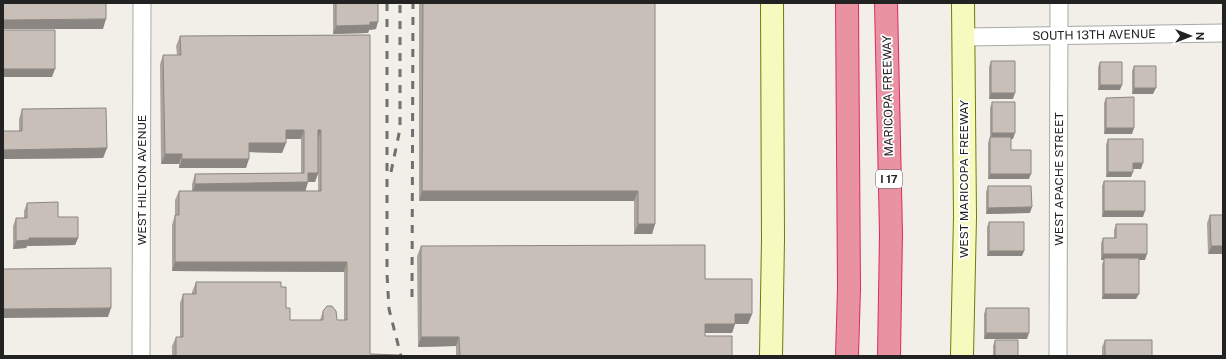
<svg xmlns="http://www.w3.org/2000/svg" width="1226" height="359" font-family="'Public Sans',sans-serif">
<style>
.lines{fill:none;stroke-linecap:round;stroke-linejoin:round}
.minor-casing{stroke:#a9a9a9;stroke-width:19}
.secondary-casing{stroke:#707d05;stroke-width:24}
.motorway-casing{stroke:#dc2a67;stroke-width:24}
.minor{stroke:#fff;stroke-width:17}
.secondary{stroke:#f7fabf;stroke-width:22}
.motorway{stroke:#e892a2;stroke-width:22}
.rail{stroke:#707070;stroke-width:3;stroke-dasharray:8 8;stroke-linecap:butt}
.wall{fill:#aba49e;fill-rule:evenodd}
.shaded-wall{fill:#8b8681}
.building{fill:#c7bfb8;stroke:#8b8681}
.labels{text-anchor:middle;stroke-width:3.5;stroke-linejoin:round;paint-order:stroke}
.shield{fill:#fff;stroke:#646464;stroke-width:1}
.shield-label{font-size:11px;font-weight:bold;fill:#222}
.street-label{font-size:12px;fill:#222;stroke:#fff}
</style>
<rect width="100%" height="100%" fill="#f2efe9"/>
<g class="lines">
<g class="minor-casing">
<path id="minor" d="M965 37 1223 33
M141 356 142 3
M1058 356 1059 3"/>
</g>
<g class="secondary-casing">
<path id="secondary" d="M771 356 773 240 772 3
M962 356 965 217 963 3"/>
</g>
<g class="motorway-casing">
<path id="motorway" d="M886 3 891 234 889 356
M847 356 849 288 847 3"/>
</g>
<use href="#minor" class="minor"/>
<use href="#secondary" class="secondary"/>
<use href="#motorway" class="motorway"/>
<path class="rail" d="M387 3V274L389 309 401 356
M391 172 400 129V3
M412 297 413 3"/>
</g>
<path class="wall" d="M333 3H378L376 29 369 30 368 33 333 34Z
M419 3H655V224L652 234H634V201H419Z
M370 35V354L399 356H172V346L176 337H180V303L183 294H192V292L196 282 281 287 290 320H320L323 311 337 320H344V272L172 271V225L175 215V200L179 191H192V184L195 174 301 173V139H286V143L282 153 249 152 246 168H179V164H161L160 64 163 55H177L176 46 180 36ZM318 174V191H305L308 182H315Z
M991 61 1013 99H989V67Z
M1100 62 1120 90H1098V67Z
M1134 66 1153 94H1132V71Z
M1106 98 1132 134H1104V103Z
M992 102 1013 139H1011V150L1029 179H988V143L990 137V108Z
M22 109 107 148 103 158 3 159V131H19V119Z
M1108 139 1141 169H1133L1131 177H1106V145Z
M1104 181 1143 217H1102V186Z
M988 186 1030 213 986 214V192Z
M27 203 58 217 78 238 75 245 27 246 26 248 13 249V226L16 218H24V211Z
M1210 215H1223L1208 254 1207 223Z
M989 222 1022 256H987V227Z
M1116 224 1145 260H1139L1136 299H1102V264L1104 260H1101V243L1103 238H1114V230Z
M421 246 705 279 752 314 748 324H735L732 333H705V336L732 356H456V346L418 347 417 256Z
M986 308 1027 339H984V314Z
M995 340 1018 356H993V346Z
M1105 340 1152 356H1102V347Z"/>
<path class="shaded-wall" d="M106 19 103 29H3V20Z
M370 22H378L376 29 369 30 368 33 333 34 336 26Z
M3 69H55L52 77H3Z
M1100 85H1122L1120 90H1098Z
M1134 88H1156L1153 94H1132Z
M991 93H1015L1013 99H989Z
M1106 128H1134L1132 134H1104Z
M286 130H304L301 139H282Z
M318 130H321L318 139Z
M992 133H1015L1013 139H990Z
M249 143H286L282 153 246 152Z
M107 148 103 158 3 159V150Z
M165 154H182L179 164H161Z
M182 159H249L246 168H179Z
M1133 163H1143L1141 169H1131Z
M1108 172H1133L1131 177H1106Z
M308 173H318L315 182H305Z
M990 174H1031L1029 179H988Z
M308 182 305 192 192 193 195 184Z
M422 191H638L634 201H419Z
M1032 207 1030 213 986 214 988 208Z
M1104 211H1145L1143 217H1102Z
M638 224H655L652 234H634Z
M29 238H78L75 245 27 246 26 248 13 249 16 241Z
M1211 246H1223V254H1208Z
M989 251H1024L1022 256H987Z
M1103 254H1147L1145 260H1104V258V260H1101Z
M175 262H347L344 272 172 271Z
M1104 294H1139L1136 299H1102Z
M111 308 108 317 3 318V309Z
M735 314H752L748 324H732Z
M705 324H735L732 333H701Z
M986 333H1029L1027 339H984Z
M421 337H459L456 346 418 347Z"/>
<path class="building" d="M3 3H106V19L3 20Z
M336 3H378V22H370V25L336 26Z
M423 3H655V224H638V191H422Z
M3 30H55V69H3Z
M370 35V354L399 355V356H176V337H183V294H196V282H281V287H286V308H290V320H323V311L327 306H332L336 311 337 320H347V262H175V215H179V191H321V130H318V173H308V182L195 184V174L304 173V130H286V143H249V159H182V154H165L163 55H181L180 36Z
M991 61H1015V93H991Z
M1100 62H1122V85H1100Z
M1134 66H1156V88H1134Z
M1134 97V128H1106V98Z
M992 102H1015V133H992Z
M106 108 107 148 3 150V131H22V109Z
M990 137H1011V150H1031V174H990Z
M1108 139H1143V163H1133V172H1108Z
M1104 181H1145V211H1104Z
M988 186H1031L1032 207 988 208Z
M58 202V217H78V238H29V240L16 241V218H27V203Z
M1210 215H1223V246H1211Z
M989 222H1024V251H989Z
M1116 224H1147V254H1103V238H1116Z
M705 245V279H752V314H735V324H705V336H732V356H460L459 337H421V246Z
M1104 258H1139V294H1104Z
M111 268V308L3 309V269Z
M986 308H1029V333H986Z
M995 340H1018V356H995Z
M1105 340H1152V356H1105Z"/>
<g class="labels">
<rect class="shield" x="876" y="170" width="26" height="18" rx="3"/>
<g class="shield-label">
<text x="889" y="183">I 17</text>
</g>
<g class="street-label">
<text transform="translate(1094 35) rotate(-1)" y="4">SOUTH 13TH AVENUE</text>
<text transform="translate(888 96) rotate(-91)" y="4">MARICOPA FREEWAY</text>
<text transform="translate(964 179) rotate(-90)" y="4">WEST MARICOPA FREEWAY</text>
<text transform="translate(1059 179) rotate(-90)" y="4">WEST APACHE STREET</text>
<text transform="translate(142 180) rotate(-90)" y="4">WEST HILTON AVENUE</text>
</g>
</g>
<rect width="1226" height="359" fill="none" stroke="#222222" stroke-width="8"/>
<g transform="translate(1190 36) rotate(90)" stroke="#ffffff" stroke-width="3" paint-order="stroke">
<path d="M0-3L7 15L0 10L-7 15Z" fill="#222222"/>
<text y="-6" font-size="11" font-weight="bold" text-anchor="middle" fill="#222222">N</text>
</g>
</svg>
